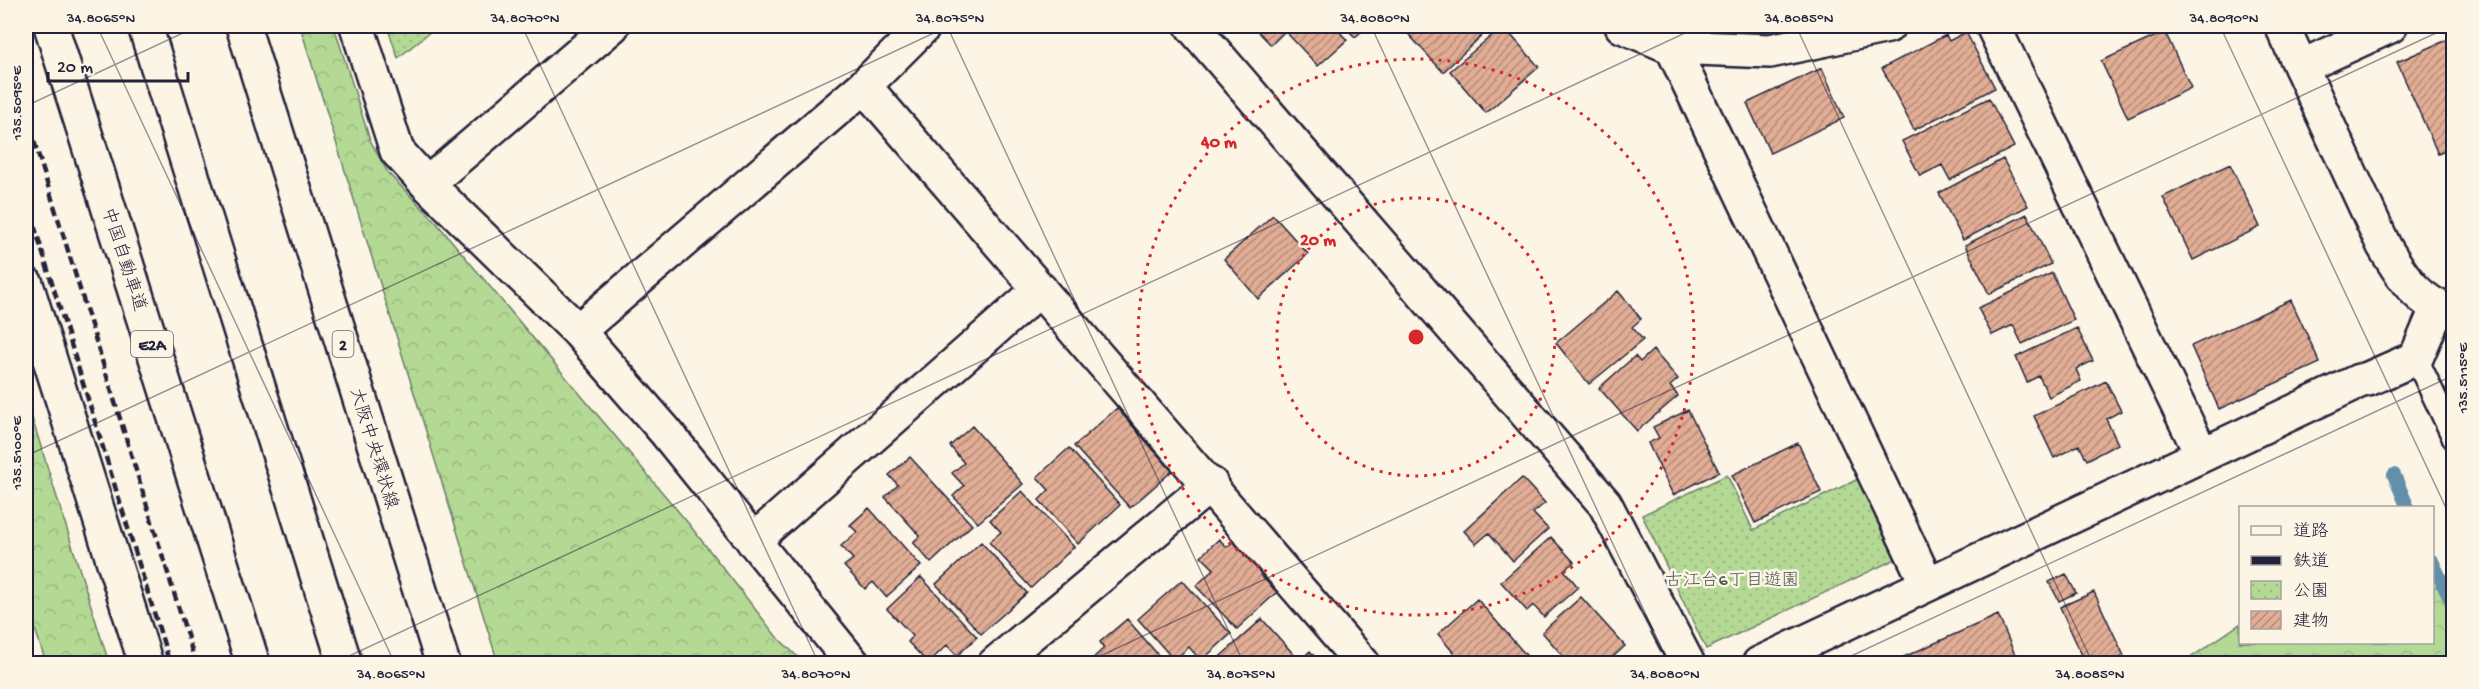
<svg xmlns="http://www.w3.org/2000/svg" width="2479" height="689" font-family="'Gochi Hand','Klee One',sans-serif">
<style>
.forest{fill:url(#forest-crowns);stroke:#6a7e68;stroke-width:1.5}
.park{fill:url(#park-dots);stroke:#6a7e68;stroke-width:1.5}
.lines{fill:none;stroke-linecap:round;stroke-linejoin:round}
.stream{stroke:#638fa8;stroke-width:14}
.building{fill:url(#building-hatch);stroke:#22223b;stroke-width:1.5}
.service-casing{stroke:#22223b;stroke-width:27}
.minor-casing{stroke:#22223b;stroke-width:38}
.tertiary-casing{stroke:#22223b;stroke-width:38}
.primary-casing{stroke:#22223b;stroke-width:38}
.motorway-casing{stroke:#22223b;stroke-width:38}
.service{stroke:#fcf5e5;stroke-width:22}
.minor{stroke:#fcf5e5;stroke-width:33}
.tertiary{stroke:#fcf5e5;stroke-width:33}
.primary{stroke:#fcf5e5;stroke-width:33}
.motorway{stroke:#fcf5e5;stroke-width:33}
.rail{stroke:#22223b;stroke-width:4.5;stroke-dasharray:9 4.5;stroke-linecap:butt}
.ticks{fill:none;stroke:#22223b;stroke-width:1.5;stroke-opacity:0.45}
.ring{fill:none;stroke:#d62828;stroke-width:3;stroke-dasharray:3 6}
.labels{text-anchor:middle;stroke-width:5;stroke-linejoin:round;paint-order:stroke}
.shield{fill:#fcf5e5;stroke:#63616e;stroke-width:1.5}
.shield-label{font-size:16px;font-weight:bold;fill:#22223b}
.street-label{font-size:18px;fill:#22223b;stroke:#fcf5e5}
.park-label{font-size:18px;fill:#4e5956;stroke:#fcf5e5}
.centre{fill:#d62828;stroke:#fcf5e5;stroke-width:3}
.ring-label{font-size:18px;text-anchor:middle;font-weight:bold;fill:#d62828;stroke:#fcf5e5;stroke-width:5;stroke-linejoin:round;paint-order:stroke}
.neatline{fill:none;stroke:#22223b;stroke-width:2}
.ticks-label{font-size:15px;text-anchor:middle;fill:#22223b}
</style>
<defs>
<pattern id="forest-crowns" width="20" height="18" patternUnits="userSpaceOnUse" patternTransform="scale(1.5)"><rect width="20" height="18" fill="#b3d994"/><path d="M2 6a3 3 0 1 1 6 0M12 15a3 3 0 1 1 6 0" fill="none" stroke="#9aba80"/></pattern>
<pattern id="park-dots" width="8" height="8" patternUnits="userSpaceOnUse" patternTransform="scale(1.5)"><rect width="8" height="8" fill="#b3d994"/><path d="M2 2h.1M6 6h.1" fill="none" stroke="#9aba80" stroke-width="1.8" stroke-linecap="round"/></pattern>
<pattern id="building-hatch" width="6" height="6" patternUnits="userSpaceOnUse" patternTransform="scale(1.5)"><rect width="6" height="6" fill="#e1ad95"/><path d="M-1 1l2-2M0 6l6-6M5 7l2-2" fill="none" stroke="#b68c7b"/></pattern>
</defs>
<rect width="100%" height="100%" fill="#fcf5e5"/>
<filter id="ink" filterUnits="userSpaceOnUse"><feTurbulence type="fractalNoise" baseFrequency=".0167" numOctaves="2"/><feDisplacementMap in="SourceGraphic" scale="12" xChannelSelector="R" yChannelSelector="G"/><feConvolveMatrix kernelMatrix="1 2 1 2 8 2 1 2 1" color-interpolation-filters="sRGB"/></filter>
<g filter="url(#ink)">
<path class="forest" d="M300 26H334L370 140 388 173 435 221 688 523 776 636 804 663H498Z
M26 399 109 663H46L26 601Z
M2433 586 2453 591V663H2183L2240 624V642H2432Z"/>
<path class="park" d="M387 26H437L398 58Z
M1727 475 1753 530 1858 479 1896 559 1706 649 1642 515Z"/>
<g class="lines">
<path class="stream" d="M2394 475 2408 508
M2432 561 2454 607"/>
</g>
<path class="building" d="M1253 26H1334L1347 40 1318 66 1285 31 1271 45Z
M1344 26H1368L1355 37Z
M1401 26H1488L1490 28 1443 72Z
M1503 26 1539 67 1486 113 1450 71Z
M1966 32 1995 88 1914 130 1882 68 1946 35 1949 41Z
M2165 32 2191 88 2128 118 2101 61Z
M2454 37V147L2438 154 2397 62Z
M1822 68 1844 118 1770 153 1747 103Z
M1989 98 2014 147 1950 180 1942 165 1920 176 1902 141Z
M2003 159 2028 206 1963 240 1939 193Z
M2230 164 2260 227 2193 260 2163 197Z
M2027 214 2051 264 1989 294 1965 245Z
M1273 215 1308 254 1258 299 1224 259Z
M2052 273 2074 320 2022 344 2013 325 1992 335 1978 308Z
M1618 291 1641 319 1632 327 1643 340 1589 384 1556 343Z
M2291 300 2320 363 2219 409 2191 346Z
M2077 328 2093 361 2076 369 2081 381 2049 397 2039 376 2027 382 2016 357Z
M1653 350 1678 379 1670 386 1678 396 1637 431 1599 388 1635 356 1640 362Z
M2106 381 2121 411 2106 419 2118 444 2087 460 2079 445 2054 458 2034 416Z
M1117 408 1172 471 1130 508 1074 446Z
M1688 410 1719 472 1673 495 1648 443 1659 438 1653 427Z
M972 426 1023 484 978 523 953 496 964 486 952 473 964 463 950 446Z
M1798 443 1821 492 1755 523 1732 475Z
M1069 448 1120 505 1078 544 1039 500 1049 490 1037 477Z
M910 457 972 525 931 563 913 542 920 536 885 497 898 485 889 475Z
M1522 478 1545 503 1533 513 1548 529 1513 561 1489 533 1476 544 1464 531Z
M1022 491 1074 547 1031 588 989 542 1001 532 990 520Z
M869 508 921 566 886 597 873 582 865 589 844 566 853 559 841 546 857 532 850 525Z
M1551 537 1574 562 1564 570 1578 587 1544 617 1533 605 1527 611 1501 582Z
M1237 538 1266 569 1260 575 1277 592 1237 629 1196 586 1214 569 1201 556 1219 539 1227 547Z
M981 542 1027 593 981 634 936 584Z
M2066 574 2076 593 2059 601 2049 582Z
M921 577 977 637 957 656 947 645 928 663 908 642 913 636 887 609Z
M1182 580 1231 634 1201 661 1189 647 1174 660 1138 619Z
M2094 592 2124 656 2108 664H2086L2060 607Z
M1581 597 1625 646 1605 664H1591L1587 659 1581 664H1570L1542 632Z
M1477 599 1531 661 1528 664H1463L1438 634Z
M1998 615 2019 664H1888Z
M1127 619 1166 664 1089 662 1104 648 1100 642Z
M1262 619 1297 658 1290 664H1212Z
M1310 651 1321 664H1296Z"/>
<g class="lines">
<g class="service-casing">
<path id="service" d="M2416 358 2454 438"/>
</g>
<g class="minor-casing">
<path id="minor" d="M357 26 397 151 427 184 578 331 665 431 853 664
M1192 26 1605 504 1688 664
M1622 26 1672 47 1770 51 1888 26
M1993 26 2202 455
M1672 47 1927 584
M2301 67 2390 26
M864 86 1363 664
M427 184 612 26
M578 331 864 86 924 26
M753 541 1040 289
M995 664 1211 484
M1759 664 2359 381 2368 379 2416 358 2437 309"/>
</g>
<g class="tertiary-casing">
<path id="tertiary" d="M2282 26 2384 246C2401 275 2419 305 2454 312"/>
</g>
<g class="primary-casing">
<path id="primary" d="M243 26 443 664
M26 284 146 664"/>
</g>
<g class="motorway-casing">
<path id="motorway" d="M51 26 253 664
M145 26 345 664"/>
</g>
<use href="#service" class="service"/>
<use href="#minor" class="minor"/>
<use href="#tertiary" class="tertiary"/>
<use href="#primary" class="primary"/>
<use href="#motorway" class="motorway"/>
<path class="rail" d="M26 115 196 664
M26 199 170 664"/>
</g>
</g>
<path class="ticks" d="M97 26 395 664M522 26 819 664M947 26 1244 664M1371 26 1669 664M1796 26 2093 664M2220 26 2454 525M26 106 198 26M26 456 949 26M332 664 1700 26M1083 664 2451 26M1834 664 2454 375"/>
<g class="ring">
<circle cx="1416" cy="337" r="139"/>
<circle cx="1416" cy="337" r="278"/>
</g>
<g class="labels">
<g class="shield">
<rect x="131" y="331" width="42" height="26" rx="4.5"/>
<rect x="332.5" y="331" width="21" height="26" rx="4.5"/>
</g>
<g class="shield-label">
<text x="152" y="350">E2A</text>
<text x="343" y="350">2</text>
</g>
<g class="street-label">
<text transform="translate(125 259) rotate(72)" y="6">中国自動車道</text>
<text transform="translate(375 448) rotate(73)" y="6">大阪中央環状線</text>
</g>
<g class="park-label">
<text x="1732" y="585">古江台6丁目遊園</text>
</g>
</g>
<circle cx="1416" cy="337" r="9" class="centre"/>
<g class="ring-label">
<text x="1219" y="147">40 m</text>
<text x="1318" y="245">20 m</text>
</g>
<rect width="2479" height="689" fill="none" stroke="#fcf5e5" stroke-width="66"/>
<rect x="2239" y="506" width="195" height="138" fill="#fcf5e5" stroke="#a5a1a1" stroke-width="1.5"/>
<rect x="2251" y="526" width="30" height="9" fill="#fcf5e5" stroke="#a5a1a1" stroke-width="1.5"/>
<text x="2293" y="536" font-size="18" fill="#22223b">道路</text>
<rect x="2251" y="556" width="30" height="9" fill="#22223b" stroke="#a5a1a1" stroke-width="1.5"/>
<text x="2293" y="566" font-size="18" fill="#22223b">鉄道</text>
<rect x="2251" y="581" width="30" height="18" fill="url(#park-dots)" stroke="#a5a1a1" stroke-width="1.5"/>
<text x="2293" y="596" font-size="18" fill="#22223b">公園</text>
<rect x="2251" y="611" width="30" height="18" fill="url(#building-hatch)" stroke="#a5a1a1" stroke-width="1.5"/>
<text x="2293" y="626" font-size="18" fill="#22223b">建物</text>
<path d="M48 72v9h140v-9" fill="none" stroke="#22223b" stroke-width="3"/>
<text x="57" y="72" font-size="18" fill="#22223b" stroke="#fcf5e5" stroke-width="4.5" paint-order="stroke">20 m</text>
<rect x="33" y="33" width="2413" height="623" class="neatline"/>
<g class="ticks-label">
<text x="101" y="22">34.8065°N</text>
<text x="525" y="22">34.8070°N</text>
<text x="950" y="22">34.8075°N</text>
<text x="1375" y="22">34.8080°N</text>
<text x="1799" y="22">34.8085°N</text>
<text x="2224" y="22">34.8090°N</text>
<text transform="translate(16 103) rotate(-90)" y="5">135.5095°E</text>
<text transform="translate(2462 378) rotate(-90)" y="5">135.5115°E</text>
<text transform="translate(16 453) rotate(-90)" y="5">135.5100°E</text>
<text x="391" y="678">34.8065°N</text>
<text x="816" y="678">34.8070°N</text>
<text x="1241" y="678">34.8075°N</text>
<text x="1665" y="678">34.8080°N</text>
<text x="2090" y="678">34.8085°N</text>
</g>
</svg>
